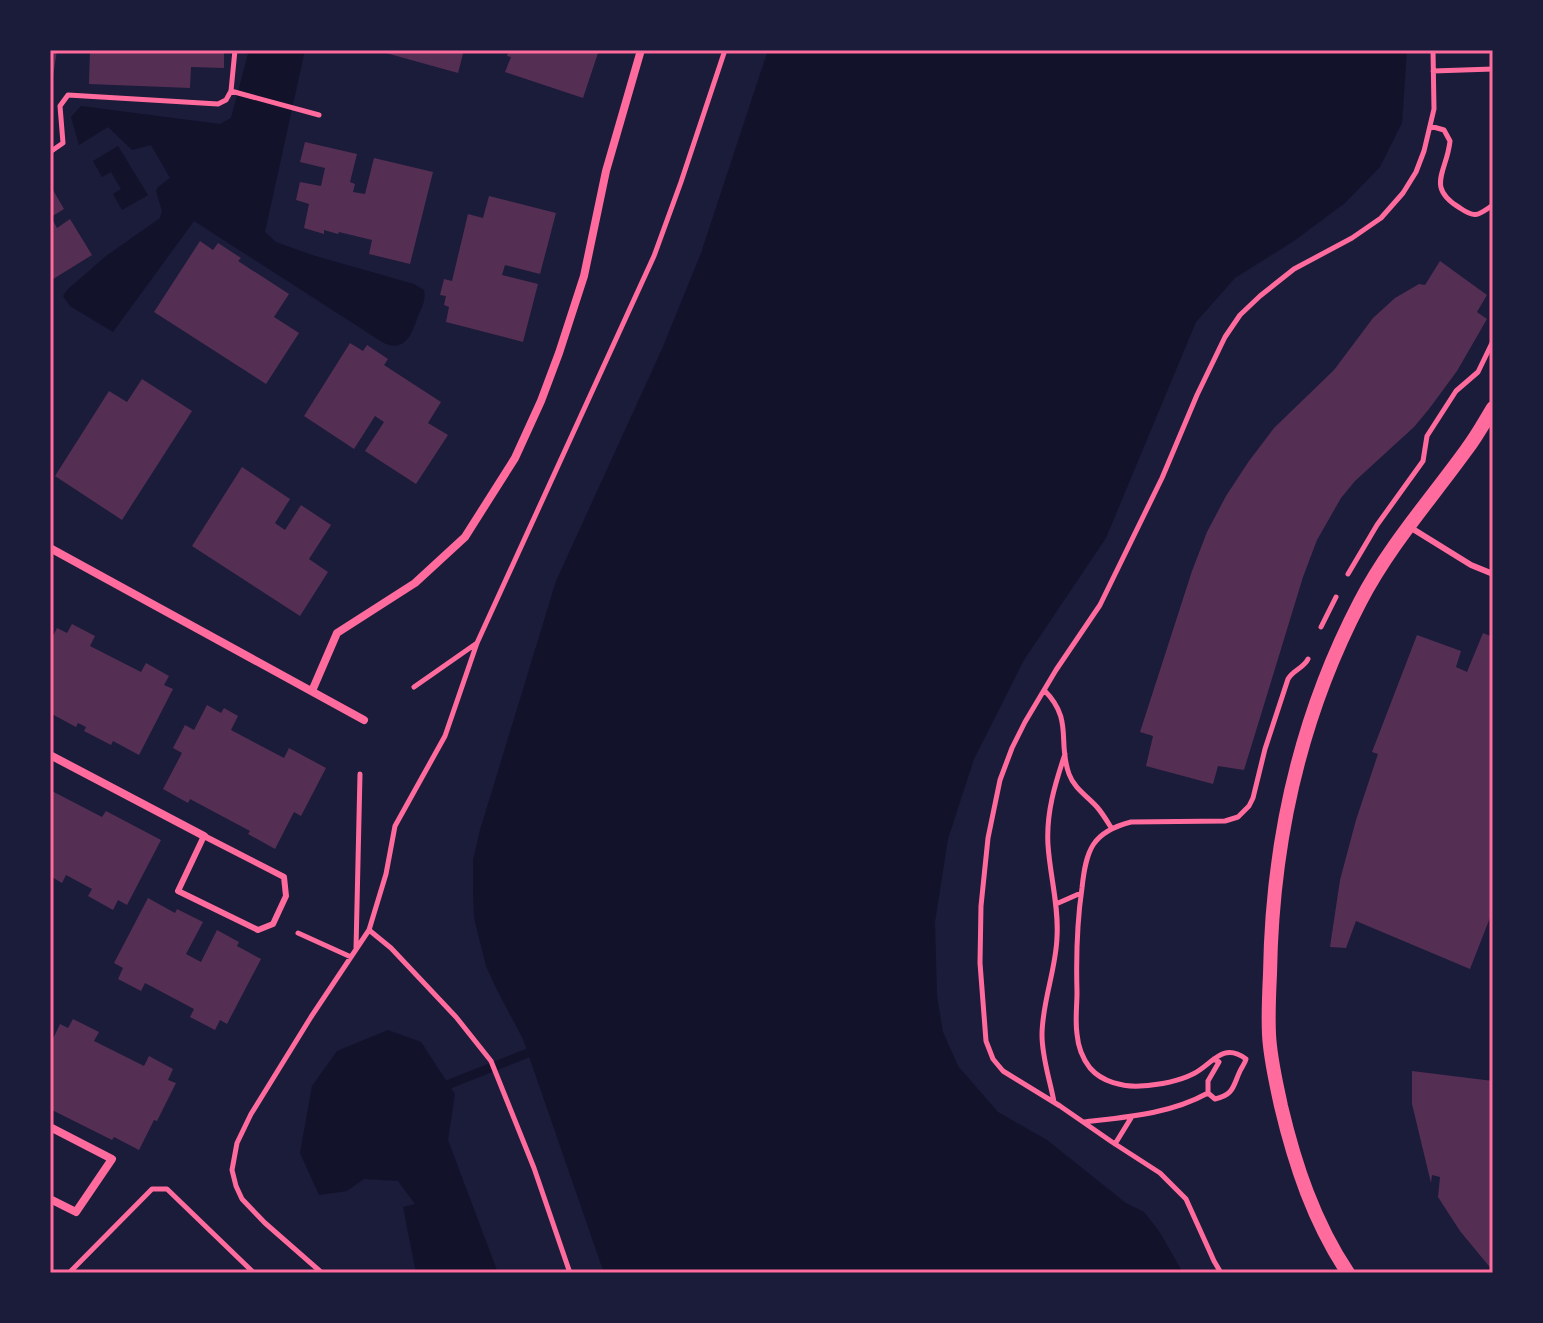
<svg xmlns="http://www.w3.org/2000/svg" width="1543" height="1323" font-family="'Work Sans',sans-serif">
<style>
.water{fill:#12122b}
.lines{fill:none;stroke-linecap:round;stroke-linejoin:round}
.stream{stroke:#12122b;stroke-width:9}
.building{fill:#542f53}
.path{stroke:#ff6b9d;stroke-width:5}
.service{stroke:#ff6b9d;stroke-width:6}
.minor{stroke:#ff6b9d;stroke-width:8}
.tertiary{stroke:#ff6b9d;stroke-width:14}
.neatline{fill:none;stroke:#ff6b9d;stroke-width:3}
</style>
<rect width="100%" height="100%" fill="#1b1b3a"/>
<path class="water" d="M249 50H305L265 232 276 242 312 255 414 284 424 290C426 300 422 307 418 316 412 334 405 354 382 342L194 221 113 332 70 306 63 296 67 290 106 256 160 218 162 211 156 191 158 187 170 178 151 145 132 150 108 127 79 145 71 117 81 106 220 124 231 118Z
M768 50H1407L1402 123 1380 167 1345 203 1294 241 1235 278 1196 322 1106 538 1024 660 974 759 948 839 935 922 937 996 943 1032 958 1066 998 1112 1047 1140 1126 1203 1144 1212 1159 1231 1183 1273H604L523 1039 497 990 486 966 474 918 473 893V860L480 830 556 581 662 349 701 253Z
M118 146 148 195 122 210 113 194 121 189 111 172 102 177 93 161Z
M388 1030 421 1042 455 1094 448 1140 498 1273H416L403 1207 415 1204 398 1181 364 1179 347 1191 319 1195 300 1153 312 1086 337 1051Z"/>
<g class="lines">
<path class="stream" d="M442 1089V1087L538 1049"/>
</g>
<path class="building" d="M50 50H57L52 84H50Z
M90 50H224V68L191 67 190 88 89 84Z
M375 50H464L458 73Z
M509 50H599L583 98 505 72 511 57 507 56Z
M305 142 357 154 350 182 355 184 353 192 365 194 374 158 433 172 410 264 369 254 372 240 339 232 338 234 324 230V234L304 228 309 204 296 200 300 182 321 186 325 168 300 162Z
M50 185 64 209 51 217 57 228 70 219 92 255 50 281Z
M489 196 556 213 540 274 505 265 502 275 538 284 523 342 446 322 449 307 444 305 446 296 440 295 444 279 452 281 468 214 483 218Z
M200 241 213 250 218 243 241 258 238 261 289 294 274 317 299 333 266 384 154 312Z
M1440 261 1487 295 1477 312 1487 319 1457 371 1429 409 1414 427 1355 481 1341 498 1317 540 1303 577 1244 770 1218 766 1213 784 1146 766 1153 736 1140 732 1192 571 1207 532 1226 496 1249 461 1274 428 1334 370 1373 318 1395 298 1419 284 1425 285Z
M350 343 363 351 367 345 388 359 384 365 441 402 428 423 448 435 416 484 365 451 384 422 375 416 354 449 304 416Z
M142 379 192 411 122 520 55 476 109 391 127 402Z
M242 467 290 499 275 523 285 530 301 505 331 525 309 559 328 572 300 616 192 546Z
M72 624 95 636 90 646 141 672 146 663 169 676 164 685 173 689 139 755 113 741 111 745 84 731 86 727 78 723 76 727 50 713V642L57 628 67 633Z
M1483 633 1493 637V910L1470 969 1356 921 1346 948 1330 947 1340 880 1356 820 1378 754 1372 752 1417 635 1461 651 1456 667 1467 672Z
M207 705 221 713 224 708 238 716 231 730 284 758 289 748 326 768 301 816 294 812 275 849 248 834 250 831 190 799 188 803 163 789 182 753 173 748 185 725 194 730Z
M50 790 102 817 106 811 161 840 127 905 118 900 113 910 88 896 92 889 66 875 62 883 50 876Z
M148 898 175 913 177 909 203 922 186 954 201 962 217 930 239 942 237 946 261 959 227 1024 220 1020 215 1030 190 1017 194 1009 145 983 141 991 118 979 123 968 114 963Z
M73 1019 99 1032 94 1041 144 1066 149 1056 173 1069 168 1080 176 1083 157 1121 154 1120 139 1150 114 1137 112 1140 50 1109 51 1102 50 1101V1045L60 1024 68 1028Z
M1412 1071 1493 1081V1271L1460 1231 1438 1197 1440 1177 1432 1175 1431 1183 1412 1104Z"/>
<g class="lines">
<path class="path" d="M1433 71 1493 69
M231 91 319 115
M1430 126 1444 130 1450 141C1447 172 1425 187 1460 208 1476 219 1478 215 1493 205
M50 152 63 143 60 106 68 95 218 104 226 100 231 91 235 50
M1348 574 1377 525 1423 461 1427 436 1456 391 1478 372 1493 341
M1321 627 1336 597
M414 687 477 643
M1044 690C1074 720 1057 741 1069 774 1074 788 1087 796 1097 807 1103 814 1107 821 1112 829
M1056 904 1081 893
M369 930 391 948 456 1017 491 1061 534 1168 570 1273
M298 933 351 957
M356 949 360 774
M1214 1059 1219 1062 1208 1081V1093L1215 1099C1234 1095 1233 1086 1240 1071 1242 1067 1245 1063 1246 1059 1222 1041 1212 1065 1193 1074 1177 1082 1158 1085 1140 1086 1123 1087 1102 1082 1090 1068 1083 1059 1078 1046 1077 1034 1075 1020 1077 1006 1077 992 1076 957 1077 922 1082 888 1086 850 1092 832 1131 822L1225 821 1238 817 1249 806 1253 798 1265 749 1288 679C1293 670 1304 668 1308 659
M1054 1102C1050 1080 1042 1058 1042 1035 1042 1002 1056 970 1057 937 1059 906 1050 876 1048 845 1046 813 1055 784 1065 754
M1084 1122C1127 1117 1170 1114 1208 1093
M1115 1144 1131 1118
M69 1273 152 1189H167L254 1273
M322 1273 265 1223 242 1199 236 1186 232 1170 237 1143 251 1114 311 1017 369 930 386 874 395 826 445 736 477 643 654 256 681 182 725 50
M1221 1273 1214 1261 1186 1199 1160 1173 1112 1142 1060 1106 1003 1071 993 1059 986 1041 980 963 981 906 988 838 1000 780 1012 748 1025 722 1056 670 1100 605 1162 478 1197 395 1225 337 1240 315 1260 296 1294 269 1352 238 1381 218 1403 193 1416 172 1424 151 1434 109 1433 50"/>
<path class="service" d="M1408 526 1471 565 1493 574
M204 836 284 877 286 896 273 924 258 930 178 891Z"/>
<path class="minor" d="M50 548 364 720
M312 691 337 633 415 583 465 537 515 458 541 401 559 353 584 276 606 171 641 50
M50 755 204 836
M50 1127 112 1159 76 1212 50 1199"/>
<path class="tertiary" d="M1348 1273C1314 1222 1295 1165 1281 1106 1276 1082 1270 1058 1269 1034 1268 1014 1269 994 1270 974 1272 845 1300 717 1360 602 1389 546 1431 499 1467 449 1477 436 1485 421 1493 408"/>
</g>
<rect width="1543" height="1323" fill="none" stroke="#1b1b3a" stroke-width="104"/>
<rect x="52" y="52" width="1439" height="1219" class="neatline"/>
</svg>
